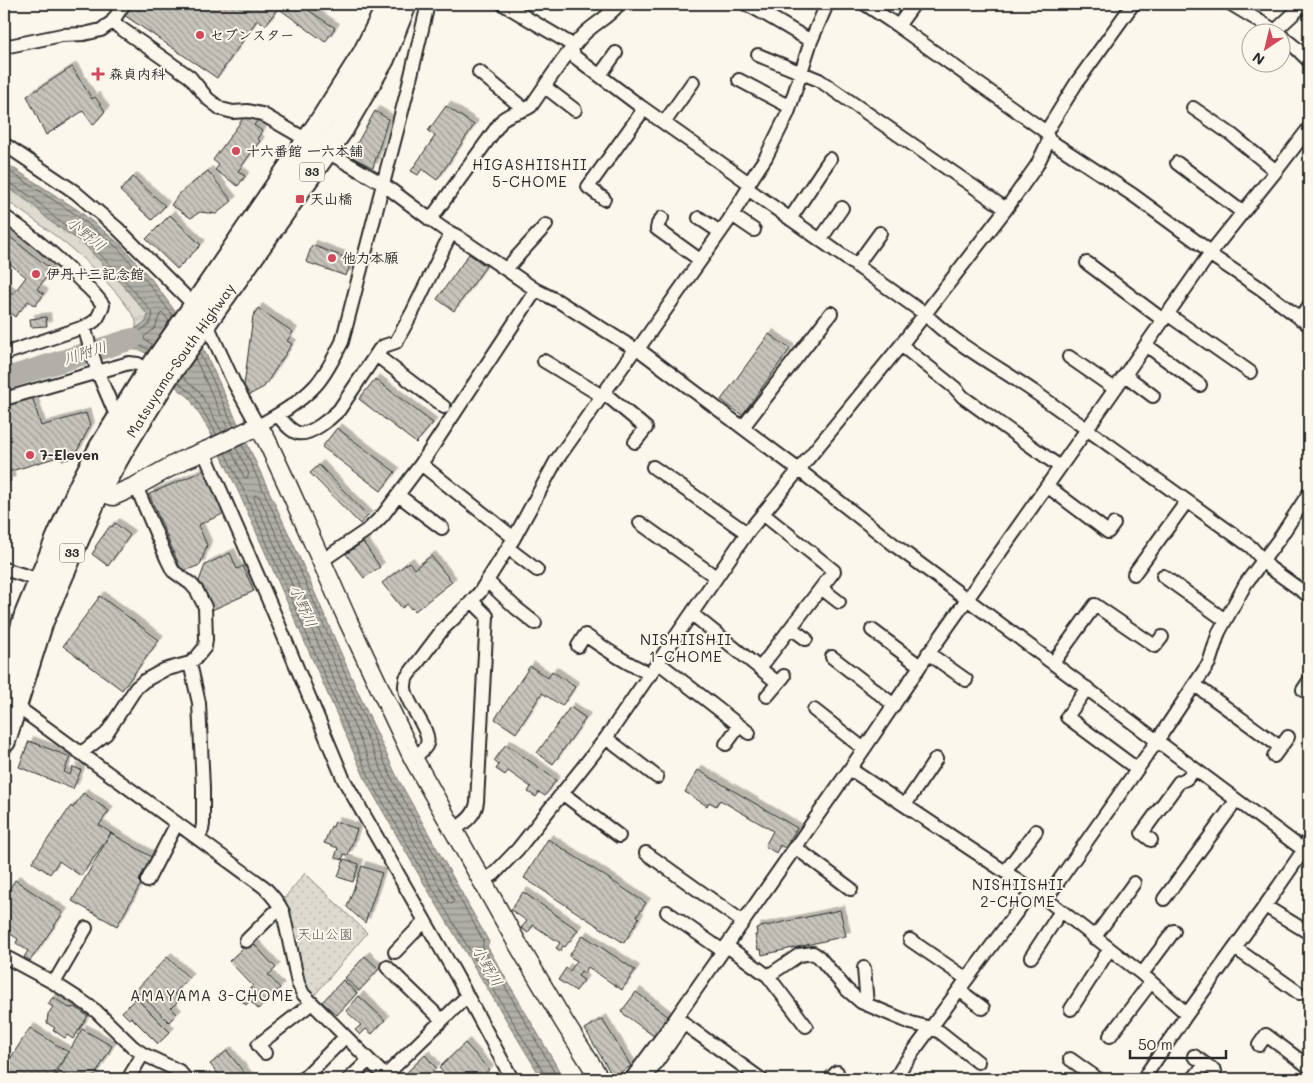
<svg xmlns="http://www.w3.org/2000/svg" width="1313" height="1083" font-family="Mali,'Klee One',sans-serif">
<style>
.grass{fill:url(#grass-tufts);stroke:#84827e}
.park{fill:url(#park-dots);stroke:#84827e}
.water{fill:url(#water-rules);stroke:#7b7a75}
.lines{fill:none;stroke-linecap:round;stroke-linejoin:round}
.shore{stroke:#61605d;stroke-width:1}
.river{stroke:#b1afa7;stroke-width:22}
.building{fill:url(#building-back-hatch);stroke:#2b2b2b;filter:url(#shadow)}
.street-casing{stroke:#2b2b2b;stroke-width:16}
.secondary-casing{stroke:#2b2b2b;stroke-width:21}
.highway-casing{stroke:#2b2b2b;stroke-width:26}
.street{stroke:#fbf7ec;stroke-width:12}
.secondary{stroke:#fbf7ec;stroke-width:18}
.highway{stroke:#fbf7ec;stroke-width:22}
.poi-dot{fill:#d1495b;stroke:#fbf7ec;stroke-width:2}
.labels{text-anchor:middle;stroke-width:4;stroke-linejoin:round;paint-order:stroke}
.shield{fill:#fbf7ec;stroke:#696865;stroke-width:1}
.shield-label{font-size:12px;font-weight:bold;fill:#2b2b2b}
.poi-label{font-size:14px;font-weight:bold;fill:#2b2b2b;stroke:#fbf7ec;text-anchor:start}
.street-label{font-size:14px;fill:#2b2b2b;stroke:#fbf7ec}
.park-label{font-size:14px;fill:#585754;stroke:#fbf7ec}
.neighbourhood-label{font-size:15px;letter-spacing:1px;fill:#2b2b2b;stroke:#fbf7ec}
.water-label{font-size:15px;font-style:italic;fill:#5a5956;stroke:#fbf7ec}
</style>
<defs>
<pattern id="grass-tufts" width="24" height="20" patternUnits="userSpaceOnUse" patternTransform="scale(1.25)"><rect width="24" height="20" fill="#dddad0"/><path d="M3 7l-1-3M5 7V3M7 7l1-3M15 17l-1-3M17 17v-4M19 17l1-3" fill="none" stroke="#bebbb3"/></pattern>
<pattern id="park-dots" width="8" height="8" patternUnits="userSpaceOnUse" patternTransform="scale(1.25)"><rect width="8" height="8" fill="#dddad0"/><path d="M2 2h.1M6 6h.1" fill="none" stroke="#bebbb3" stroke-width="1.8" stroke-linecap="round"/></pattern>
<pattern id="water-rules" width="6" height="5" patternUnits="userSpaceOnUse" patternTransform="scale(1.25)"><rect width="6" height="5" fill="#b1afa7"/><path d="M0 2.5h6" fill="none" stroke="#908f88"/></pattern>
<pattern id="building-back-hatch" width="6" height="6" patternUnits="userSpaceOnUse" patternTransform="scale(1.25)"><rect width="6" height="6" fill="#c7c4bc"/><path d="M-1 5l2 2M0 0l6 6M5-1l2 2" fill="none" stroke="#a29f99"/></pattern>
<filter id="shadow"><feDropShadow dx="4.5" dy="-4.5" stdDeviation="0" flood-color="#0004"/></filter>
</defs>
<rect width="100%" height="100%" fill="#fbf7ec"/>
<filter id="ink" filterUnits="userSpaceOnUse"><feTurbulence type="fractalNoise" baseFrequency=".02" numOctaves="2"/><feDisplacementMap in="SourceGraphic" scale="10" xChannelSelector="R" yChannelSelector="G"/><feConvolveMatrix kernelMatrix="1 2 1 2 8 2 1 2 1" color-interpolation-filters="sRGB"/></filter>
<g filter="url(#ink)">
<path class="grass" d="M4 185 32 204 51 222 83 243 118 280 148 315 146 322 136 328V322L135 318C130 311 125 303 119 296 87 257 45 227 4 199Z"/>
<path class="park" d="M305 873 367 933 313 997C298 990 294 931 290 915 289 910 286 905 283 900Z"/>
<path class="water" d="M4 162 78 210 121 245 152 280 205 352 297 552 357 690 397 777 489 942 487 946 564 1079H542L423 882 367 783 239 493 210 432 189 397 178 389 163 366 141 350 103 349 146 322 148 315 118 280 83 243 51 222 32 204 4 185Z"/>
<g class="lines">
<path class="shore" d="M4 168 75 214 118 248 148 283 173 316
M4 182H8L35 199 55 218 86 240 122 277 152 312 153 315 149 325 126 340 125 343C133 348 138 342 149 350
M153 345 145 340 144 337 155 328 160 314 163 313 169 321
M199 353 209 372 234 427
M195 358 228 429
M183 376 186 381 199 391 222 432
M179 382 182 386 193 394 217 435
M242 445 293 554 353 692 392 779 483 940V948L558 1079
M231 450 244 477 247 478 249 474 236 448
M225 453 244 491 371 781 427 879 545 1075 546 1079
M255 495 259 496 387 782 454 901 452 904 449 903 377 778 254 498Z"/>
<path class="river" d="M4 379 132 339"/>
</g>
<path class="building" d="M128 4H299L335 28 325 42 278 8 266 25 257 20 217 78 124 15V10Z
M72 67 92 99 95 97 105 111 93 125 83 111 46 135 27 96Z
M446 106 474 125 437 180 422 169 418 175 411 171 435 136 428 131Z
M375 111 388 119 373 168 350 156Z
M249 114 258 120 254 125 262 131 257 139 260 141 238 171 245 176 238 186 215 170 219 165 213 160 244 117 246 118Z
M208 171 232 201 216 214 200 212 191 218 171 205 179 194Z
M133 177 165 206 152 220 120 191Z
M170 215 201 245 177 269 146 239Z
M6 234 52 270 37 289 44 294 35 306 28 301 15 317 4 308V287L13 294 26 277 4 259V237Z
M312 245 352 260 346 276 306 262Z
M469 254 486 266 454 311 437 299Z
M258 308 293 332 287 341 292 344 264 387 249 395 244 386 253 316Z
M46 317 47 326 31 327 30 319Z
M769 334 790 349 742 415 721 400Z
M375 379 433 423 416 443 359 399Z
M32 396 41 426 86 413 90 426 76 453 68 455 69 459 62 460 61 456 8 472 11 481 4 483V404Z
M337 428 395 472 381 491 322 447Z
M319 465 368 516 360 524 310 473Z
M205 470 223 514 198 525 207 545 200 565 182 572 149 494Z
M115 523 130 535 108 566 92 554 96 548 95 547 110 526 112 527Z
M363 542 380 567 364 578 346 554Z
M230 553 237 569 243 566 254 591 212 610 199 581 205 565Z
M431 556 452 582 415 611 412 608 411 609 407 604 402 608 382 583 409 562 414 569Z
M100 596 159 640 122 690 63 646Z
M530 666 548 678 552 671 575 687 562 706 542 693 516 733 495 719Z
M570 707 586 718 553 764 537 753Z
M29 741 70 757 64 772 70 775 73 767 81 770 73 789 19 767Z
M506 744 556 780 545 796 539 792 536 797 528 792 531 787 508 771 505 775 496 769 499 765 494 761Z
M698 770 797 828 785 848 780 845 776 853 765 846 773 831 720 800 716 806 709 802 707 806 685 792Z
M83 793 109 811 99 825 111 833 81 876 59 861 50 874 32 862 71 806 73 808Z
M335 821 357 829 348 855 344 854 342 860 335 857 338 848 324 843 331 826 333 827Z
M111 833 155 859 117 926 72 901Z
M548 839 646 903 637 916 639 918 624 943 524 878Z
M344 859 359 864 353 882 338 877Z
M362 866 382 873 365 923 347 907Z
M15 880 63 913 30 961 24 957 28 951 16 943 18 939 9 933 6 938 4 936V897Z
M523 892 578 930 565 947 563 946 560 951 556 948 560 943 533 925 528 933 521 928 527 921 511 910Z
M840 910 846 936 762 955 761 949 758 950 755 935H757L756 928Z
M583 935 635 970 622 990 588 967 584 973 581 971 578 976 584 980 576 991 558 980 566 968 570 971 577 961 569 956Z
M251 941 276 968 268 975 280 988 258 1009 250 1001 246 1005 241 1000 246 995 244 994 253 986 229 961Z
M365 956 379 969 359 991 345 978Z
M167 957 189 978 174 994 180 999 171 1008 177 1014 169 1022 136 990Z
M343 980 357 993 337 1015 322 1002Z
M636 992 670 1018 655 1037 621 1012Z
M359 996 385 1020 372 1034 366 1029 360 1035 355 1030 361 1025 346 1011Z
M53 997 69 1008 75 1007 88 1016 73 1039 67 1035 65 1038 53 1030 55 1028 47 1023 48 1014 53 1007 48 1004Z
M136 998 170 1032 158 1044 131 1017 129 1019 122 1012Z
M602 1019 631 1066 613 1077 585 1029Z
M30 1028 68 1052 54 1073 64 1079H4V1068Z
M82 1029 112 1046 93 1079H72L58 1071Z
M465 1043 489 1070 479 1079H449L439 1068Z
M227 1051 249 1079H222L210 1064Z
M425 1055 436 1068 424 1079H400Z"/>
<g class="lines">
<g class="street-casing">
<path id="street" d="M503 4 569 43 575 57 640 106 749 183
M746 4C769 15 789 29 811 41
M865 4 898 26 1046 132 1049 140 1133 195 1211 252
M1231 4 1269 27 1277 32
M112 22 190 77 208 99 221 109 233 112 248 111 262 114 383 184 435 223 445 230 457 236 536 290 558 301 635 349
M898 26 914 4
M1275 31 1304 4
M1280 35 1296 48 1309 61
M4 47 62 35 84 34 101 30 112 22 124 4
M758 55 819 80 1006 209
M479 72 524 109
M600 75 616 53
M739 80 790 107
M545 87 575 110
M1193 108 1232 135 1276 171
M664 123 693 82
M1046 132 1077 82 1133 4
M4 144 75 192 117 228 195 306 206 322 234 383 258 426C278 415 299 403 315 386 327 373 334 357 342 342L408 88 428 4
M1177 163 1242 212
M748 189 925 314C957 346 999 367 1036 393 1108 444 1180 496 1251 547L1270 568 1309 596
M604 199 588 187 644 109
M732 215 754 230
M4 216C32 235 58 257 82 282 90 289 97 296 103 305 98 319 97 321 84 327L4 354
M662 218 658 224 657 229 700 260
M699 218 720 232
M790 219 830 159
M430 220 503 119C512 112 523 112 531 106 548 82 564 55 584 34 595 23 609 17 619 4
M820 240 842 208
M1209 254 1260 288 1309 325
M1087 263 1163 320
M856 266 880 233
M506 269 546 225
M1167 314 1250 372
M1300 319 1309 306
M84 327 98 373 118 420
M901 345 955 388 963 397 1060 467
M1146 345 1200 385
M638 349 799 470 897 547 1309 854
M376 355 444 407
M1069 357 1115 389
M544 361 602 396
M1125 375 1153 396
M604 393 646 428 635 442
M4 399 129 363 138 364 149 371
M277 415C283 421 290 431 298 433 310 436 331 418 339 410L379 350 384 346 396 342 413 311 451 233
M743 427 831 313
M204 452 274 613 344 780 456 975 512 1079
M421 464 514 538
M653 467 747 533
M1047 486 1108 532 1114 524
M398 495 442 528
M640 523 716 577
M508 548 537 570
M323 560 370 528 383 515 421 464 536 290
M4 569 46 582
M1134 574 1187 501
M1163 576 1225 620
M487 581 516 608 535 623
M821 588 839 602
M692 614 778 683
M791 628 806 639
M872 630 920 666
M578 646 585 635C607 650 627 664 651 674
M928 653 966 680
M832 657 894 705
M190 663 199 703 203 788V824L202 830 198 838
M659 663 749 733
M1053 663 1095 605 1155 646 1162 637
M760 668 834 571 763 514
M1195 685 1280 747
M1087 688 1067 717 1137 769
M1303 690 1309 681
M767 696 784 676
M4 699 15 705 264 887C272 895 278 902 283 912L298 983 303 994 388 1079
M814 710 864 749
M606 738 657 777
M726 744 739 726
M81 753 106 734 136 688 144 681 164 670 190 663 196 658 205 647 206 639 205 607 197 591 191 584 173 571 167 559 136 486
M1274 756 1288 737
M413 758C418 754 425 750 427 744 432 730 404 703 405 686 405 683 406 681 406 678L443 629 470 603 480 592 514 538 556 461 635 349H638L729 220 748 189 749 183 766 157 788 113 811 41 827 4
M850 769 1046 899
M562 793 619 836
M905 805 936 759
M454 830C465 822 475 816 477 802L487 616 472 601
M1151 840 1142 833 1179 782 1186 779 1195 770
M796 848 851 889
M646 853 743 922
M1005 872 1036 831
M147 881 177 823
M482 881 494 874 518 849 606 738 747 533 901 345 1006 209 1037 165 1049 140
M1164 899 1236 801
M1265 906 1309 933
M667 912 723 951
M1094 938 1134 883
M910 940 967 979
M246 941 280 907
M727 946 768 976 799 955 813 953 819 957 846 989 861 1002 911 1023 931 1028 940 1032 978 1062
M1235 948 1299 993
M395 952 425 921
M4 956 54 983 82 1001 96 1011 133 1047 143 1054 179 1071 185 1078V1079
M1031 957 1061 911
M387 967 442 1020
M864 968 867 1005
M1142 974 1174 931
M768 976 806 1026
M54 983 86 928
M959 990 983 1008
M1071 1009 1109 950
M1187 1014 1265 906 1303 851 1309 838
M676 1018 761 1079
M1110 1036 1151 982
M1259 1045 1266 1035 1309 1067
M265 1053 258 1045 312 1003
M1194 1056 1215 1071
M1070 1059 1098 1079
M385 1076 467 996
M128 1079 143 1054
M303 1079 345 1037
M349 1079 369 1060
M631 1079 676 1018 864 749 920 666 1087 429 1211 252 1276 171 1309 128
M645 1079 684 1023
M830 1079 837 1072
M895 1079 904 1064 1033 890
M1143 1079 1187 1014 1142 974 1046 899 1157 741 1209 663 1219 632 1246 583 1279 539 1309 493
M1193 1079 1205 1064"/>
</g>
<g class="secondary-casing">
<path id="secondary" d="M86 487 113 496 136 486 183 460 210 449 258 426 267 441 288 486 349 623 413 758 516 941 564 1022 600 1079"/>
</g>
<g class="highway-casing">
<g id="highway">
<path d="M4 686 26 615 57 540 81 485 101 447 142 382 195 306 324 117 364 54 389 4"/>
<path id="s1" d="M4 741 42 621 98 492 124 446 166 378 342 129 383 59 405 4"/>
</g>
</g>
<use href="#street" class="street"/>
<use href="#secondary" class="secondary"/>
<use href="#highway" class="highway"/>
</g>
</g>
<g class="poi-dot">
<circle cx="200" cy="35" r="5"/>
<path d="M95.5 66.5h5v5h5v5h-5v5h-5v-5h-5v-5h5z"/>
<circle cx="236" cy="151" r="5"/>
<rect x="295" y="194" width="10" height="10" rx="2.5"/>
<circle cx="332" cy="258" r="5"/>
<circle cx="36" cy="274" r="5"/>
<circle cx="30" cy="455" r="5"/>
</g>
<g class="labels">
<g class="shield">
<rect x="299.5" y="162.5" width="25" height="19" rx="4"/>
<rect x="59.5" y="543.5" width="25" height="19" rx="4"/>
</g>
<g class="shield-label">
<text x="312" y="176">33</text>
<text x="72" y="557">33</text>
</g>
<g class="poi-label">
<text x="210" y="40">セブンスター</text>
<text x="109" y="79">森貞内科</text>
<text x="246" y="156">十六番館 一六本舗</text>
<text x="310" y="204">天山橋</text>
<text x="342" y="263">他力本願</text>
<text x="46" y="279">伊丹十三記念館</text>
<text x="40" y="460">7-Eleven</text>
</g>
<g class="street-label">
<text dy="5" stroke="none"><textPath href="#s1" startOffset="422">Matsuyama-South Highway</textPath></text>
</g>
<g class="park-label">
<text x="325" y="939">天山公園</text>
</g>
<g class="neighbourhood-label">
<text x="530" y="170">HIGASHIISHII<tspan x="530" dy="17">5-CHOME</tspan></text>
<text x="686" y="645">NISHIISHII<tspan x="686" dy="17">1-CHOME</tspan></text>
<text x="1018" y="890">NISHIISHII<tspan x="1018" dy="17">2-CHOME</tspan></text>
<text x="212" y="1001">AMAYAMA 3-CHOME</text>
</g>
<g class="water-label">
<text transform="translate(86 234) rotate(39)" y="5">小野川</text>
<text transform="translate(85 353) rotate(-18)" y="5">川附川</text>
<text transform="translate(303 606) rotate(66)" y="5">小野川</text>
<text transform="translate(487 966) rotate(60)" y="5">小野川</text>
</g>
</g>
<rect width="1313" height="1083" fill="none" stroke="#fbf7ec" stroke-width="20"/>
<rect x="10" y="10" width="1293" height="1063" fill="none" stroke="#2b2b2b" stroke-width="2" filter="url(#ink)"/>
<g transform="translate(1266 48) rotate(215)"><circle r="24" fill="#fbf7ec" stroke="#a8a59f"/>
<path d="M0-4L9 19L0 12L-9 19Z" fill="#d1495b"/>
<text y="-8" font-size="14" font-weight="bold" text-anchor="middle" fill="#2b2b2b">N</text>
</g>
<path d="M1130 1050v8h96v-8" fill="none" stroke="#2b2b2b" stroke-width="2.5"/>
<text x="1138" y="1050" font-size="15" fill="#2b2b2b" stroke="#fbf7ec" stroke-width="4" paint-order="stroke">50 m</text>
</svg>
